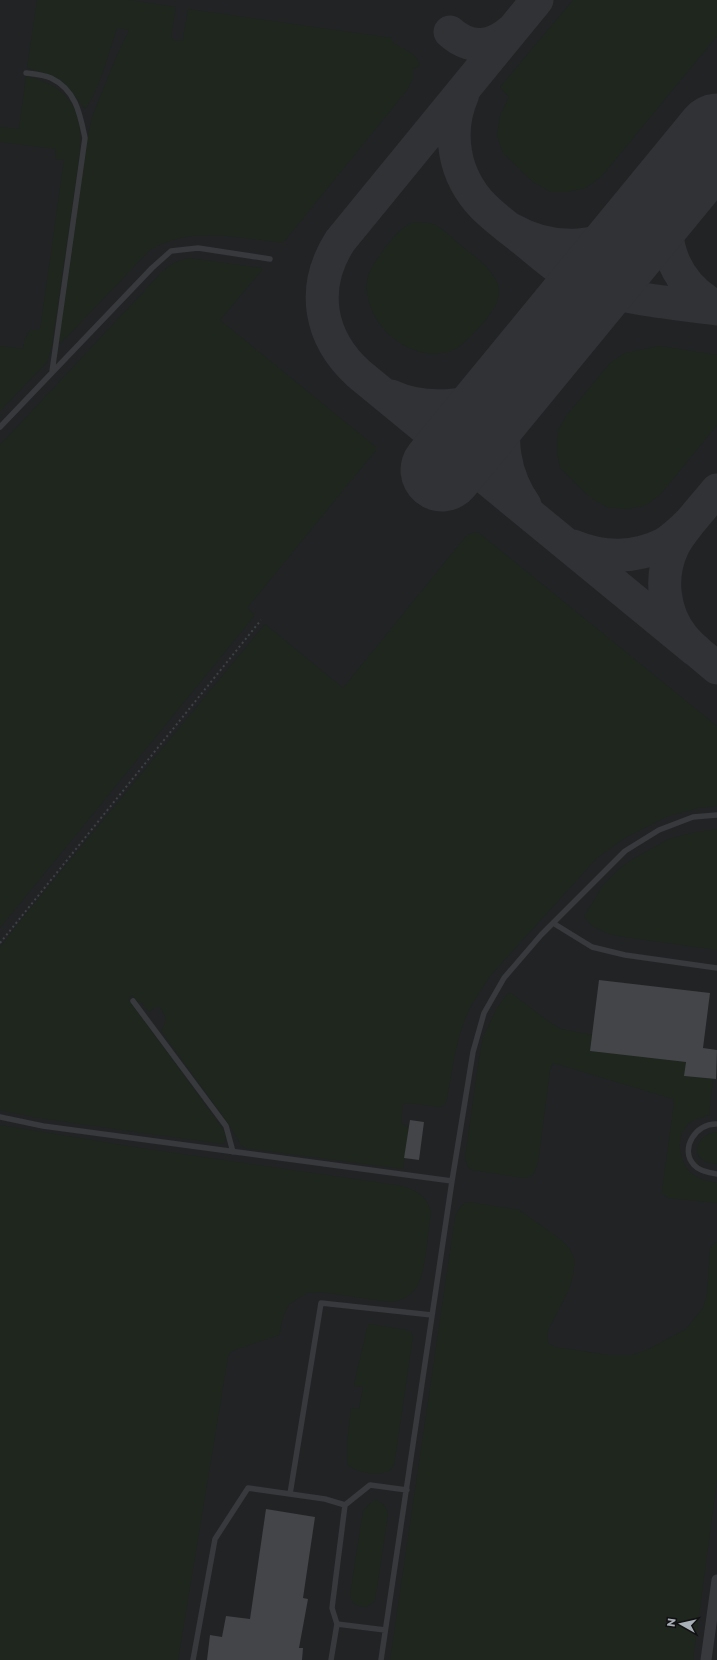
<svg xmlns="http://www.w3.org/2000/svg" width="717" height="1660" font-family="Montserrat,sans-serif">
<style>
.built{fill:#222325}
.green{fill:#1e261e}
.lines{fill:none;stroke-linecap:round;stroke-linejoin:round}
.taxiway{stroke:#303235;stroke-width:33}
.runway{stroke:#303235;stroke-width:83}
.building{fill:#434548}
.path{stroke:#3d4044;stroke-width:2;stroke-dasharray:2 3;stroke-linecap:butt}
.lane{stroke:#37393d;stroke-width:5.5}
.street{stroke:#37393d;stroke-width:11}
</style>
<rect width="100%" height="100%" fill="#161618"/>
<path class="built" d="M0 0H717V1660H0Z"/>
<path class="green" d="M37 0H129L176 7 171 37 173 40 179 41 183 40 188 9 392 38V42C402 49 415 51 420 65L413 69V78L407 90 283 243C239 238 190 225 150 250L60 344 58 339 68 280 86 144 92 117 115 60 129 30 117 28C110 48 98 95 85 109 70 88 52 73 27 68Z
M573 0H717V36L601 177 585 188 567 192H551L533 182 503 153 497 136 500 116 509 97 500 87Z
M26 76C49 81 71 93 78 118 84 140 76 177 73 200 66 248 59 296 52 345L47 362 0 411V346L23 349 24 341 30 330H40L64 160 55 159 56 149 0 142V127L19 129Z
M411 223C419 223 428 222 435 225 443 228 452 238 459 244 477 259 512 280 494 308 487 319 467 343 455 349 414 368 363 325 367 282 368 270 378 258 385 248 393 238 399 229 411 223Z
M189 258 261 268 262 270 220 320 376 447V450L247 608 255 615 0 928V445L160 274C169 265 176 261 189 258Z
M660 346 717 355V425L660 495 646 505 627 509 607 507 591 498 560 468 557 452 558 431 567 415 610 363 625 353Z
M475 532 479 533 717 726V806L698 808 666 817 623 839 597 858 490 976C481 990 471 1004 465 1019 455 1045 452 1072 447 1099L445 1105 441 1107 407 1103 403 1105 401 1123 409 1128 403 1169 245 1148 241 1145 230 1126 161 1031 164 1025 166 1018 160 1007H155L149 1012 141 1002 137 1001 132 995 128 999 223 1129 226 1135 224 1144 122 1130 34 1117 0 1110V947L24 916 265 624 343 688 467 535Z
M717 829V950L625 937 609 934 592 926 584 916 597 896 602 886 619 869 631 860 669 839 691 833Z
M511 993 548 1021 561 1029 592 1035 590 1051 686 1062 685 1076 713 1079 709 1115C704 1117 697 1118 692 1121 674 1133 678 1161 691 1173 699 1180 708 1181 717 1183V1203L668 1198 664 1195 662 1191 674 1103 673 1099 557 1064 553 1063 550 1070 538 1163 533 1175 525 1178 472 1170 468 1167 465 1158 479 1059 483 1037 497 1008 507 994Z
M0 1125 134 1147 403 1186C418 1192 426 1195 431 1212 429 1225 428 1238 426 1252 422 1276 420 1298 391 1302L320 1292 307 1293 289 1304 283 1317 279 1335 234 1350 230 1353 228 1357 178 1660H0Z
M717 1132V1164C714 1164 710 1163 707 1162 688 1155 699 1133 717 1132Z
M468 1202 519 1210 560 1239 570 1249 575 1260 573 1275 569 1290 548 1330 547 1340 549 1344 555 1347 608 1355H632L647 1350 686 1329 703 1308 707 1294 710 1250 712 1245 717 1242V1480L693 1660H390L455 1218C458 1210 460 1205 468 1202Z
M369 1324 407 1330 411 1332 413 1336 394 1465C388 1481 350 1471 348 1464 345 1452 350 1421 351 1408L359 1409 363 1387 354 1386C357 1366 364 1347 367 1327Z
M376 1500C383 1503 387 1507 388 1515L375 1601 366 1607 359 1606 353 1603 350 1595 363 1511 372 1501Z"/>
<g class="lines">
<path class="taxiway" d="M537 0 340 241C310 288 319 338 359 374L695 650
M450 32C470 50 492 48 512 30
M463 94C446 133 454 176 483 206 496 219 511 230 525 241 546 258 566 277 592 286 632 301 676 303 717 309
M511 229C553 253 606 251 642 218 656 207 665 192 677 179 684 172 691 165 699 157 689 171 678 185 672 202 657 244 678 287 717 307
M391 396C423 411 471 409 501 389 513 381 524 368 534 358 526 373 516 388 510 405 497 437 505 477 525 505
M690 522 717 490
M573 546C602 558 635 559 664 544 674 538 682 530 690 522 684 530 677 538 673 547 659 576 663 612 683 637 693 649 705 658 717 668"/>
<path class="runway" d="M442 470 717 135"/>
</g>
<path class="building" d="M599 980 710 993 703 1048 717 1050 716 1079 684 1076 686 1062 590 1051Z
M410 1120 424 1122 419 1160 404 1158Z
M266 1509 315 1517 303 1598 308 1599 299 1648H303L302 1660H207L210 1635 222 1637 226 1616 250 1619Z"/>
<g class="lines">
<path class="path" d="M0 943 261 620"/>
<path class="lane" d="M26 73C34 74 44 75 51 78 76 90 80 114 85 138L52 372
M0 427 152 268 171 251 198 248 270 259
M553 923 592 947 625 955 717 968
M133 1001 226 1126 233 1152
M0 1117 43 1126 452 1181
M717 1124C696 1123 679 1149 694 1165 699 1171 710 1173 717 1174
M290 1494 321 1303 432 1315
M385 1630 337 1624 332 1608 345 1505 370 1485 407 1490
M193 1660 215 1539 248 1488 325 1499 345 1505
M331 1660 337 1624
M381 1660 452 1181 473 1052 484 1013 504 978 541 935 625 851 659 830 693 817 717 815"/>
<path class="street" d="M706 1660 717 1580"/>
</g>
<g transform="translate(681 1624) rotate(278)" stroke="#111113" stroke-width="3" paint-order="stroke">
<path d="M0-3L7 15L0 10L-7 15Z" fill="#a9afb7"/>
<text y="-6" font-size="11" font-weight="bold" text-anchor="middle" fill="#a9afb7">N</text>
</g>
</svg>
